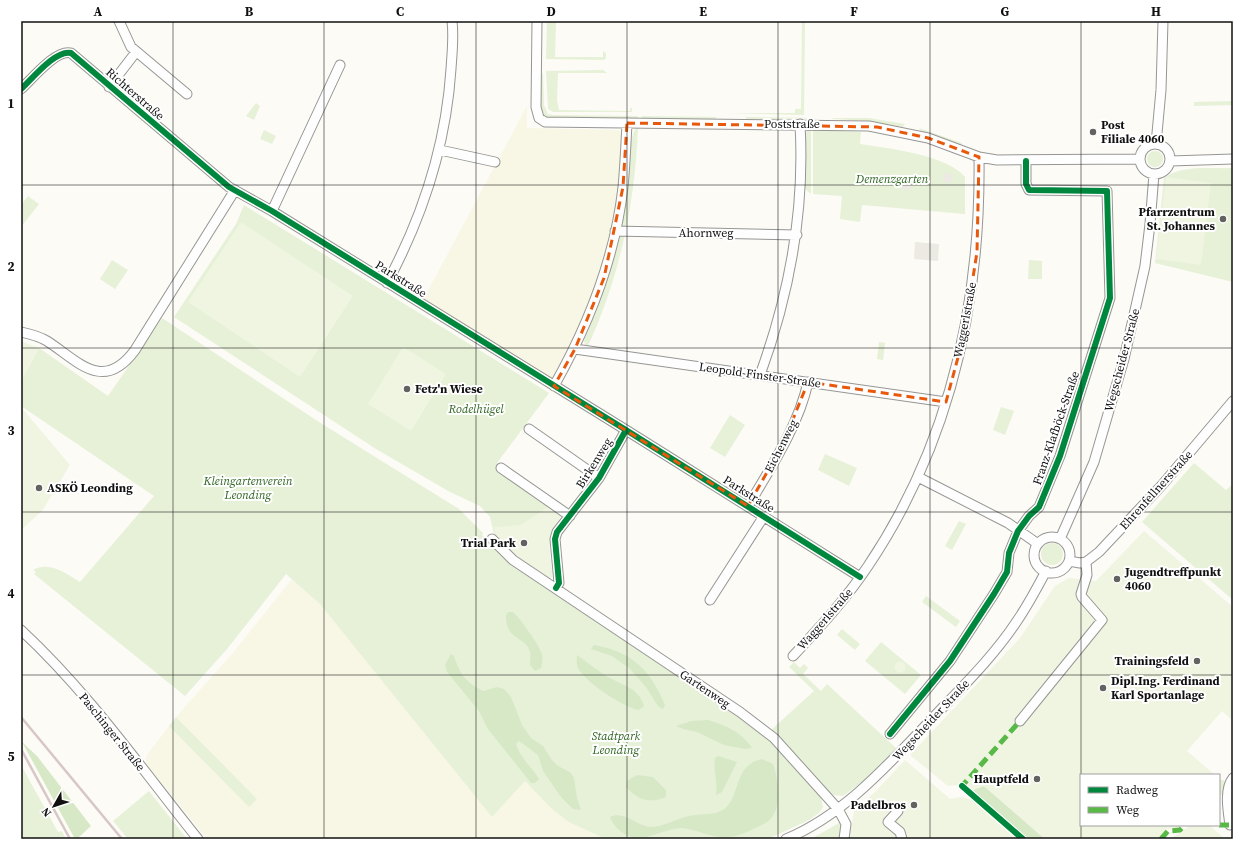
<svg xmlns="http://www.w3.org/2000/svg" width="1254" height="860" font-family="'Source Serif 4',serif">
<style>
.farmland{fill:#f8f6e4}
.green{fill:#e6f1d8}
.forest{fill:#d7e8c6}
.pitch{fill:#eff5e1}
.plaza{fill:#eceae2}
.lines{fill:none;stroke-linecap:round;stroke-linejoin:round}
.minor-casing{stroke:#969694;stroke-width:11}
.minor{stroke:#fffefe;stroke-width:9}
.rail{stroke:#d7c7c7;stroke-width:2.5}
.quiet{stroke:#58b947;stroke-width:5;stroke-dasharray:10 5;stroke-linecap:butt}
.cycleway-casing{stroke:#fff;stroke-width:8}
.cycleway{stroke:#00873e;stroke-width:6}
.marked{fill:none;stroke:#e8590c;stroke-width:3;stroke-dasharray:8 5;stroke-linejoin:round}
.grid{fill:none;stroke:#101010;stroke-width:1;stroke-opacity:0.55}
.poi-dot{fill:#636260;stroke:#fff;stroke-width:1.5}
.labels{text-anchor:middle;stroke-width:4;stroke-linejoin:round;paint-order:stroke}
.street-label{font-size:12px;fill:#101010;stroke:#fff}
.poi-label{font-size:12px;font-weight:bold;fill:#101010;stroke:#fff;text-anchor:start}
.park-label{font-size:12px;font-style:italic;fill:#306523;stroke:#fff}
.neatline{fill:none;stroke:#101010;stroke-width:1.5}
.grid-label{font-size:13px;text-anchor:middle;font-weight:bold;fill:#101010}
</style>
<rect width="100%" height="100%" fill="#fcfbf6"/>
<path class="farmland" d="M527 106V128L616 130 620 131 622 135 619 190 606 256 588 310 556 376 551 378 423 300Z
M292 579 320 604 492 817 525 781 552 809 606 839H207L148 766 146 762 147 755 169 726 249 806 257 799 176 717 232 654Z"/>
<path class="green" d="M547 21H556L555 57H603V51L606 53V58L604 60 546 59Z
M802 21H805L804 115 727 113H795V109H801Z
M603 70 607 73H558L557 100 559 110 630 111V108H632V112H553L548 109 546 71Z
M543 73 544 105 548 114 553 115 638 116V119L546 117 540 111V76Z
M1233 101V105L1194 106V102Z
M256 103 260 106 254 120 246 116Z
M642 116 717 117 714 120 642 119Z
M745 117 818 118 748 120Z
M832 118H869L905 124 903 127 869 121 833 119Z
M638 127C635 204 620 277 587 348L585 345 584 340C605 291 623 239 628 185 629 172 627 134 638 127Z
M811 128V194L804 188V133Z
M919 128 962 143 963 146 921 131Z
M264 130 276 136 272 144 260 139Z
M813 130 861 132 860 144C887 148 948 155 965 177V214L862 205 860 222 840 219 842 196 813 194Z
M1147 159a8 8 0 1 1 16 0a8 8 0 1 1-16 0Z
M1233 168V282L1155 263 1164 178C1183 164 1211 169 1233 168Z
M28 196 39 204 21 227V205Z
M244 205 549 393 497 463 499 467 562 514C545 541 549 543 552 574L550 579 494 534 490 517 480 506 450 492 376 449 174 317 236 224Z
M112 260 128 270 115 289 100 279Z
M1029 260 1042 261V279H1028Z
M162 318 319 422 459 509 483 533 482 535 509 561 768 736 820 793 823 807 819 813 809 820 768 839H606L569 822 552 809 525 781 492 817 320 604 286 574 227 649 185 696 34 574 36 572 33 570C50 561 65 573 80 582L154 496 21 406V381L39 348 108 396Z
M879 342 885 343 883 360 877 359Z
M1001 407 1014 411 1005 435 993 430Z
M730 415 745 425 725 457 710 448Z
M825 454 857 468 849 486 818 470Z
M1194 463 1226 490 1233 484V600L1142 522Z
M959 521 966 524 952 550 945 546Z
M1041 554a11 11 0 1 1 22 0a11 11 0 1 1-22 0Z
M926 596 960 621 956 627 922 602Z
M842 629 860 644 855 650 837 635Z
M881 642 921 675 905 694 865 661Z
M794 662 800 668 804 664 808 668 803 674 821 691 827 684 897 749 867 778 843 796 833 795 824 787 771 730 814 691 789 667Z
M176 717 257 799 249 807 169 726Z
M21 765 58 832 62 831 66 839H21Z
M1219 779 1226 781 1224 787V795H1219Z
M149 791 187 839H128L113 821Z
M839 823 841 826 840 839H811Z"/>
<path class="forest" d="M508 612H513C519 617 541 647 542 655 543 658 542 664 541 668L535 671 530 665C530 661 531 656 530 652 527 637 505 640 506 616Z
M594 645C632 652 650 669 665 705L663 709 658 706 646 687 629 668 612 656 591 649Z
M451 654 454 656C460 675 466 682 483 691L497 687 504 689 511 697 522 725 531 738 543 746 552 760 558 766 570 772 574 778 577 798 581 810 573 809 561 797 543 771 538 755 519 741 516 744C520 758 532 767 539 779L535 783H531L488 729 479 711 447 672 445 665Z
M577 655C587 662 598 671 608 677 622 685 639 688 644 706L639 710C623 707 586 683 578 668 576 664 577 659 577 655Z
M708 720C725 725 743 733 752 748L745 749 724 745 697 732 683 729 676 726 691 721Z
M22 742 37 756 91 826 77 839H75Z
M718 756 737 762 722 792 716 795C718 782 713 770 715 758Z
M762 759 773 764C778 778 782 804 772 817 767 824 757 827 749 831 740 835 731 838 720 837 707 836 695 829 682 828 668 828 648 839 637 838 625 837 614 828 610 817 624 810 637 826 650 827 663 827 676 819 689 816 697 814 707 815 716 813 744 805 729 766 762 759Z
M637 775 653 777 666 790V797C649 804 638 800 626 787L627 781Z
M984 786 1045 839H1025L971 793 975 789Z"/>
<path class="pitch" d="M1166 177 1211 183 1201 265 1156 259Z
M241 222 353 296 300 377 188 302Z
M21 341 39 348 21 381Z
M403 347 446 374 411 431 368 404Z
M21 407 70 465 42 511 21 530Z
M551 505 562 514C545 541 549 543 552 574V577L548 580C530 568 496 549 494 527L521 525Z
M1144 531 1233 607V721L1222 711 1187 751 1215 775H1081V825H1182L1179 828 1167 829 1158 839H1045L984 786 975 789 971 793 962 781 957 785 948 786 910 755 1020 638 1055 586 1069 578 1096 581Z
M894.5 667a5.5 5.5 0 1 1 11 0a5.5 5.5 0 1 1-11 0Z
M905 760 950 799 961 797 970 799 1016 839H849L854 811 875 792Z
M1190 825H1209L1225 839H1172C1177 833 1184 831 1190 825Z"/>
<path class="plaza" d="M943 178a5 5 0 1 1 10 0a5 5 0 1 1-10 0Z
M899 183a7 7 0 1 1 14 0a7 7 0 1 1-14 0Z
M915 242 939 244 938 261 914 259Z"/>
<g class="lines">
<g class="minor-casing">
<path id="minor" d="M119 21 131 47 187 94
M537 21 536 107 539 118 545 122 869 126 928 138 979 157 997 160 1139 159
M109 87 136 52
M21 89C32 79 56 49 71 53L229 187 272 211 626 430 599 478 557 532 555 539 559 583 556 588
M1140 159a15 15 0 1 1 30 0a15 15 0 1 1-30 0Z
M1156 144 1161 90 1163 21
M440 150 495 162
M1170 161 1233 159
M272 211 340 65
M615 231 797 235
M387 283C423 216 446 145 451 69 452 53 454 37 452 21
M21 332C30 334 39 336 47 341 77 360 103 394 135 350L235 190
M575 349 946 402
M760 375C790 293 805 211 800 124
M554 386C589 324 615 259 623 187 625 166 626 144 627 123
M529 429 599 478
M626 430 860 577
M501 468 570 516
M918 477 1008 523 1038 544
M748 506C770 469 799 425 808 382
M1034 555a18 18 0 1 1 36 0a18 18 0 1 1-36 0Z
M492 539 513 560 740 712 774 738 838 809 846 824 844 839
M1060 539 1094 462 1124 359 1145 266 1150 224 1154 174
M1069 561 1080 563 1086 562 1099 552 1162 485 1233 401
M710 600 764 516
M21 630C88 692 141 768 198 839
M793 656C820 627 846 599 868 566 950 444 981 302 979 157
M1020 721 1102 620 1082 597 1081 594 1087 575 1086 562
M890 734 950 661 994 594 1007 572 1009 553 1018 531 1029 516 1039 507 1060 456 1110 298 1107 191 1029 190 1026 184V161
M898 811 888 822 900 832 902 839
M1230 825C1228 811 1224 789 1233 778
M786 839C843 815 885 768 927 724 958 691 992 659 1017 621 1028 605 1037 588 1046 571"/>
</g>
<use href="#minor" class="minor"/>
<path class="rail" d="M21 717 122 839
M21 749 70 839"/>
<path class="quiet" d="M964 788 962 786 1020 721
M1219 825H1230
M1161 839 1168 831 1180 830 1185 825"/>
<g class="cycleway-casing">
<path id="cycleway" d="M21 89C32 79 56 49 71 53L229 187 272 211 626 430 599 478 557 532 555 539 559 583 556 588
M626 430 860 577
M890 734 950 661 994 594 1007 572 1009 553 1018 531 1029 516 1039 507 1060 456 1110 298 1107 191 1029 190 1026 184V161
M962 786 1023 839"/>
</g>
<use href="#cycleway" class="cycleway"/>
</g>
<path class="marked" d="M627 123 877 127 928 138 979 157 977 252 964 335 946 402 808 382 783 444 748 506 554 386 575 349 604 278 623 187Z"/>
<path class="grid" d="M173 21V839M324 21V839M476 21V839M627 21V839M778 21V839M930 21V839M1081 21V839M21 185H1233M21 348H1233M21 512H1233M21 675H1233"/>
<g class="poi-dot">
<circle cx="1093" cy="132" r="4"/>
<circle cx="1223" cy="219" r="4"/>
<circle cx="407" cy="389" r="4"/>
<circle cx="39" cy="488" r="4"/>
<circle cx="524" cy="543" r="4"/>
<circle cx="1117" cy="579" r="4"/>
<circle cx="1197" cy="661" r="4"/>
<circle cx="1103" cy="688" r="4"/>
<circle cx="1037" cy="779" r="4"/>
<circle cx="914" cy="805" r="4"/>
</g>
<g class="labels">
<g class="street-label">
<text transform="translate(135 94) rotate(41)" y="4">Richterstraße</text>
<text x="792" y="128">Poststraße</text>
<text x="706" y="237">Ahornweg</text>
<text transform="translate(401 279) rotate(32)" y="4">Parkstraße</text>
<text transform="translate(965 320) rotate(-79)" y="4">Waggerlstraße</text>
<text transform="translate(1122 360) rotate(-75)" y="4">Wegscheider Straße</text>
<text transform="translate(760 375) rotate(8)" y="4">Leopold-Finster-Straße</text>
<text transform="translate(1056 428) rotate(-71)" y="4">Franz-Klafböck-Straße</text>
<text transform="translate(781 446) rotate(-63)" y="4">Eichenweg</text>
<text transform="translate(594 463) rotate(-58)" y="4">Birkenweg</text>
<text transform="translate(1156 490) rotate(-48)" y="4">Ehrenfellnerstraße</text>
<text transform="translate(749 494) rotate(32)" y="4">Parkstraße</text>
<text transform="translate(825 619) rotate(-49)" y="4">Waggerlstraße</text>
<text transform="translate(705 689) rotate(34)" y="4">Gartenweg</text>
<text transform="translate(931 720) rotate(-47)" y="4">Wegscheider Straße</text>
<text transform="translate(112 732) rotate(51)" y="4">Paschinger Straße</text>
</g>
<g class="poi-label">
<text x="1101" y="129">Post<tspan x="1101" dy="14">Filiale 4060</tspan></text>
<text x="1215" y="216" text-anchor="end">Pfarrzentrum<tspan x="1215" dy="14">St. Johannes</tspan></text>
<text x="415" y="393">Fetz'n Wiese</text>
<text x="47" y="492">ASKÖ Leonding</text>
<text x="516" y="547" text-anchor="end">Trial Park</text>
<text x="1125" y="576">Jugendtreffpunkt<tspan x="1125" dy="14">4060</tspan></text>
<text x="1189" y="665" text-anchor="end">Trainingsfeld</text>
<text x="1111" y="685">Dipl.Ing. Ferdinand<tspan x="1111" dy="14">Karl Sportanlage</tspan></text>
<text x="1029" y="783" text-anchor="end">Hauptfeld</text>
<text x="906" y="809" text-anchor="end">Padelbros</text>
</g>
<g class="park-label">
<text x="892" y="183">Demenzgarten</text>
<text x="476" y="413">Rodelhügel</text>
<text x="248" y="485">Kleingartenverein<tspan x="248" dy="14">Leonding</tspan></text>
<text x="616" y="740">Stadtpark<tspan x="616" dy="14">Leonding</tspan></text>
</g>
</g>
<rect width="1254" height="860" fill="none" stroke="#ffffff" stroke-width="44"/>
<rect x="1080" y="774" width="140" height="52" fill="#ffffff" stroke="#9f9f9f"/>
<rect x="1088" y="787" width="20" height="6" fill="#00873e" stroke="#9f9f9f"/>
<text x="1116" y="794" font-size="12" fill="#101010">Radweg</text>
<rect x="1088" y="807" width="20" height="6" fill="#58b947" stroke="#9f9f9f"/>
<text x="1116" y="814" font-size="12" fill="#101010">Weg</text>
<g transform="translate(54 806) rotate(231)" stroke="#ffffff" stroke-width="3" paint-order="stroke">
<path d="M0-3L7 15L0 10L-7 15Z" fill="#101010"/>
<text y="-6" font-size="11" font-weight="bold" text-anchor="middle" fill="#101010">N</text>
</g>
<rect x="22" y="22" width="1210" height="816" class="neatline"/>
<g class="grid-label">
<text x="98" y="16">A</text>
<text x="249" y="16">B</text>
<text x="400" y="16">C</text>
<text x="551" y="16">D</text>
<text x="703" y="16">E</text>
<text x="854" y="16">F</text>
<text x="1005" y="16">G</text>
<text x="1156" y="16">H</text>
<text x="11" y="108">1</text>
<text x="11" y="271">2</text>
<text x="11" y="435">3</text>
<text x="11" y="598">4</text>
<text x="11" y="761">5</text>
</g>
</svg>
